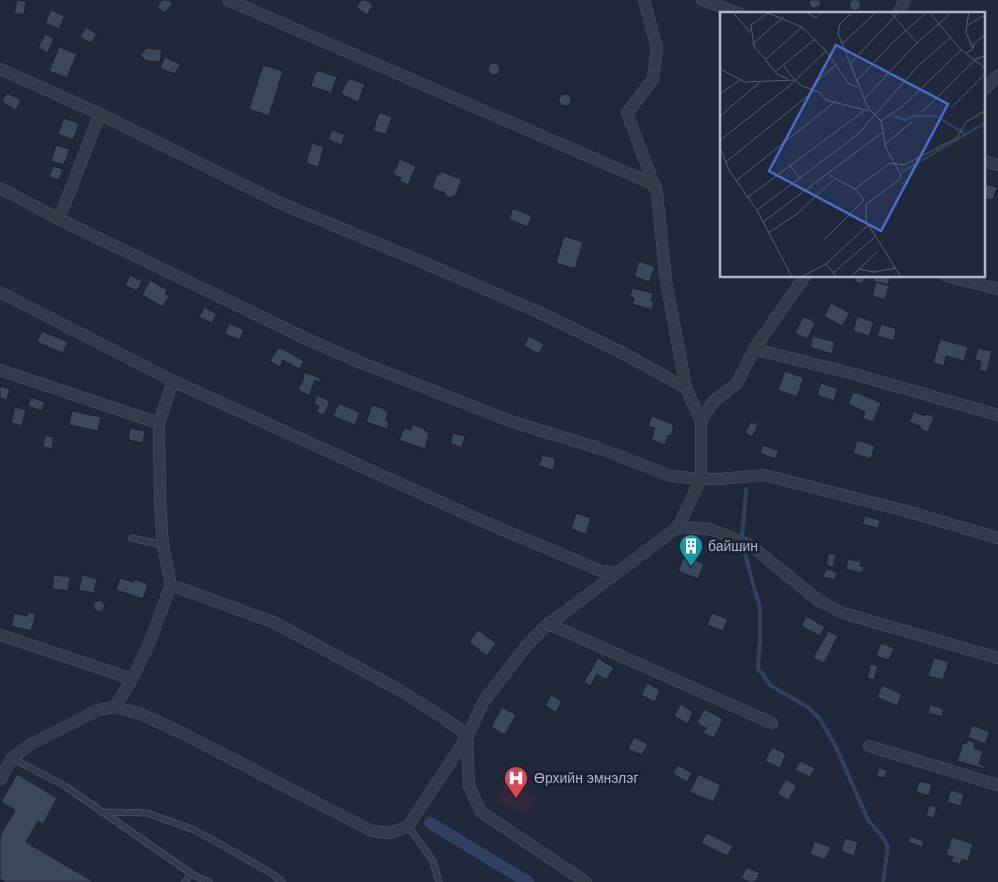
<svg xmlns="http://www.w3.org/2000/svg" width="998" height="882" font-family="Arial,sans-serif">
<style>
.medical{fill:#2f2b3b}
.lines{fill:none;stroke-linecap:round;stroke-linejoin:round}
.stream{stroke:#304061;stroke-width:4}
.canal{stroke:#304061;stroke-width:12}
.building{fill:#3b475b;stroke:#1b2231}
.service-casing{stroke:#4e5665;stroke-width:7}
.minor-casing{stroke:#4e5665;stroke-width:12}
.service{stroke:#333b4b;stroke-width:5.5}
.minor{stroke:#333b4b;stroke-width:11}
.labels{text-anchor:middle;stroke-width:5;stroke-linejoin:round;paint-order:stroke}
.poi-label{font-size:14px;fill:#aeb6c7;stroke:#19202f;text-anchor:start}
.inset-river{fill:none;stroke:#304061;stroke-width:2.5}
.inset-road{fill:none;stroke:#586172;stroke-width:1}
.view{fill:#486dd3;fill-opacity:0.15;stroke:#486dd3;stroke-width:2.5}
.inset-edge{fill:none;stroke:#aeb6c7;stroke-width:2.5}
</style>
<rect width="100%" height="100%" fill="#1f293a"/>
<path class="medical" d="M506 783 535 797 527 815 497 801Z"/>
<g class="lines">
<path class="stream" d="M742 539 746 489
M743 546 753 584 760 607V639L758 668 770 685 809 708 820 719 836 747 868 820 884 839 888 847 883 882"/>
<path class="canal" d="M430 823 528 882"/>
</g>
<path class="building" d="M849.5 5a5.5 5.5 0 1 1 11 0a5.5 5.5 0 1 1-11 0Z
M17 0 26 1 24 15 14 13Z
M162 0H168L173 3 165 13 157 7Z
M361 0H366L373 5 367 15 356 7Z
M809 0H820L821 3 819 6 816 8H812L809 3Z
M51 10 65 16 59 29 45 23Z
M86 27 97 34 91 43 80 37Z
M45 34 54 38 48 53 38 48Z
M59 47 77 54 67 78 49 71Z
M147 48 162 50 160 62 146 61 140 55Z
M165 57 180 64 175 74 160 68Z
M488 69a6 6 0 1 1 12 0a6 6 0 1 1-12 0Z
M263 65 283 71 269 116 249 109Z
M319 71 337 77 331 93 311 86 315 73Z
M351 79 365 84 358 102 341 94 346 82Z
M7 93 21 100 16 110 2 102Z
M559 100a6 6 0 1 1 12 0a6 6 0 1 1-12 0Z
M381 113 392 117 386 133 384 134 373 131 378 115Z
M64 118 79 124 73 140 58 134Z
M332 130 345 135 341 145 328 139Z
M312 143 324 147 318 167 306 163Z
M56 145 70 149 64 165 51 161Z
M400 159 416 166 408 185 399 181 401 178 393 174Z
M53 166 63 169 59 180 49 177Z
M441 171 462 180 455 196 451 197 452 199 445 195V193L432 188 437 174H440Z
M984 184 997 187 993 200 984 198Z
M513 208 532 216 527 227 509 219Z
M564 236 583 242 575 269 556 263Z
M639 261 655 267 649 282 634 276Z
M130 275 142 281 137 291 125 285Z
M857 276H874L872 280 865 278 862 284 855 282Z
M874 276H891L888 285 873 281Z
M150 280 167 290 165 294 169 296 163 307 142 295Z
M876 282 889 286 885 300 872 296Z
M632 288 653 293 651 301 654 303 652 310 632 304 634 298 630 296Z
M831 303 850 313 842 326 824 316Z
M204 307 217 314 212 323 199 317Z
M857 316 874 322 869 336 853 331Z
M803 317 810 319 815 324 807 339 795 333Z
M229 323 244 330 240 340 225 334Z
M881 324 895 328 896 334 894 341 877 336Z
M42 331 68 342 63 353 37 342Z
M529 336 544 344 539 354 524 346Z
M813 336 835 342 832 354 810 347Z
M940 339 968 347 964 361 946 356 944 366 933 363Z
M278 348 283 349 304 361 299 369 283 360 280 367 270 361Z
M978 348 992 351 987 372 979 370 981 361 975 360Z
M785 371 804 378 797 397 778 390Z
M304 372 320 378V383L315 380 309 396 298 389 303 380Z
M821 383 838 389 834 401 817 395Z
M0 386 10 389 7 400 0 398Z
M853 393H858L881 403 873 422 863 418 865 412 848 404Z
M317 395 330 401 324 415 316 412 319 406 314 404Z
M31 397 45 402 42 411 28 406Z
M339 403 360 413 355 425 333 416Z
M372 405 382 408 388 413 386 420 389 422 387 429 366 422Z
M15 407 26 410 22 426 11 423Z
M72 411 101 417 98 431 69 425Z
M913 411 925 416 927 414 934 417 928 432 921 430 920 426 909 422 912 416Z
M652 416 673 424 672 426 674 427 671 436 668 435 665 445 651 440 655 428 648 426Z
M751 422 758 425 752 437 745 433Z
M413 425 422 428 429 433 425 449 399 440 404 428 411 430Z
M130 428 145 431 143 443 128 440Z
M453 433 465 436 462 447 450 444Z
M45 435 54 437 52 449 43 447Z
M857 440 875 446 871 459 853 453Z
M763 445 779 451 775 459 760 453Z
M541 455 554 458 555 464 553 470 537 465 541 461Z
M576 513 591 518 586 534 571 529Z
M865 516 880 520 878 528 862 524Z
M829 553 836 555 833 567 826 565Z
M684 556 704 564 698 579 678 571Z
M848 559 861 562 860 566 864 567 862 573 846 569Z
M826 569 837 572 835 580 823 577Z
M54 575 70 577 68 591 52 589Z
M82 575 97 579 94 593 79 590Z
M120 578 133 582 135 579 148 584 143 599 116 590Z
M93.5 606a5.5 5.5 0 1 1 11 0a5.5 5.5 0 1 1-11 0Z
M28 612 36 614 31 631 11 626 14 613 27 616Z
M712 613 728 619 723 631 707 625Z
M806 616 825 627 820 636 801 626Z
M478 630 496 643 487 656 469 642Z
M828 631 838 636 824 663 813 658Z
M881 643 894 648 889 660 876 656Z
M598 658 614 668 606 680 597 674 590 686 584 682Z
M934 658 949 662 943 680 928 676Z
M871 664 878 666 874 680 867 678Z
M647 683 660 690 655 702 641 695Z
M882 685 902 694 897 706 877 697Z
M551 695 562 701 556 712 545 706Z
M681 704 693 712 688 724 674 716Z
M930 705 944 709 942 717 928 713Z
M502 707 516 715 505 735 491 727Z
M704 709 723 719 714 738 703 733 706 728 697 723Z
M972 725 990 732 985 744 968 737Z
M634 737 648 744 642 755 628 749Z
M967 740 975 743 974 748 983 751 979 764 986 767V769L957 761 963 743 966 744Z
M772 747 786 754 780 768 765 761Z
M800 761 815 768 810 777 795 770Z
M678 765 692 773 687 782 673 774Z
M879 768 887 770 885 778 876 776Z
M17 774 57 798 43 824 38 821 26 842 94 882H5L0 879V836L15 810 1 802Z
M698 774 721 785 713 802 690 792Z
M786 779 797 786 788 800 777 794Z
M919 781 932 784 929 796 916 792Z
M951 790 964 794 961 806 947 802Z
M929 805 937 807 934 818 926 816Z
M707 833 733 846 727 856 701 843Z
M910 836 924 841 922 847 908 842Z
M952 837 973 844 968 861 962 859 960 864 951 862 953 857 946 855Z
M845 838 858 842 854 856 841 851Z
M815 841 831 847 825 860 810 854Z
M747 867 760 873 755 882H749L741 878Z"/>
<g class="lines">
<g class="service-casing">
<path id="service" d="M132 538 163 545
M12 758 65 786 195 876 209 882
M102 812 147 813 192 829 222 845 271 873 282 882
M408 826 433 861 439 882
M185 882 191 873"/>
</g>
<g class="minor-casing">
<path id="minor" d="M228 0 655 185
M644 0 657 48 653 79 627 113 657 193 666 281 686 388 701 421
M702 0 741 14
M898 14 905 0
M0 69 100 114 280 203 427 264 536 311 623 353 686 388
M984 90 998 75
M984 161 998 165
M0 188 59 219 309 340 362 363 513 422 598 448 671 476 701 479H719L764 475 906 511 998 538
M59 219 100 114
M946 276 998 289
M0 292 173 381 480 520 601 571 617 572
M754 349 850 373 998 415
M0 370 159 423
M678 527 710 529 750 545 818 600 843 613 998 658
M171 585 273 622 396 688 445 719 459 729 467 737 469 786 481 812 586 882
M548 624 560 629 772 723
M0 635 132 679
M115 707 132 679 149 644 171 585 163 545 160 503 159 423 173 381
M869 746 998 785
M0 780 12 758 31 744 98 710 115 707 141 714 182 733 372 831 391 833 408 826 467 737 484 701 527 645 548 624 561 615 678 527 701 479V421L713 402 737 383 754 349 805 276"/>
</g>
<use href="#service" class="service"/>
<use href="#minor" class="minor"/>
</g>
<defs>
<g id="building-pin" transform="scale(1.25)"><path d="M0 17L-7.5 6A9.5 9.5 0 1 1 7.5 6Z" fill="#0f9aa8" stroke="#19202f"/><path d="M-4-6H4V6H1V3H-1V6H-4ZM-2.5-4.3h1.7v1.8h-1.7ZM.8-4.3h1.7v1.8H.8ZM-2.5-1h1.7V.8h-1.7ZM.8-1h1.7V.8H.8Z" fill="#fff"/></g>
<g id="hospital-pin" transform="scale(1.25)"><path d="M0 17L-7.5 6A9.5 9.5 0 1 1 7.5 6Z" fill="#e0444e" stroke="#19202f"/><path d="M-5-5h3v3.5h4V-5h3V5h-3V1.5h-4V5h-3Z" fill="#fff"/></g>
</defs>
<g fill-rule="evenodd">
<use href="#building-pin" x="691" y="546"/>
<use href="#hospital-pin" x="516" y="778"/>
</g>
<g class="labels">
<g class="poi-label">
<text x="708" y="551">байшин</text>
<text x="534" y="783">Өрхийн эмнэлэг</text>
</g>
</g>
<g transform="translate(720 12)">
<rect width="265" height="265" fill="#1f293a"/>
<path class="inset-river" d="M173 103 184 108 195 104H216L245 122M182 160 265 111"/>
<path class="inset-road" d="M18 0 15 3 30 20M86 0 96 6 102 0M132 0 120 12 118 21 148 96 161 109 166 136 181 163 179 168 146 192V209L181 265M170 0 197 31M209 0 241 38 265 56M248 13 265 3M34 31 63 5M123 31 156 0M253 36 254 32 265 23M246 41 253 37 246 20 249 0M45 48 82 15M130 52 179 0M64 54 74 67M0 57 25 70 75 68 82 74 99 80 106 88 149 99M55 60 95 27M68 67 57 62 34 34 31 13 48 1 82 15 106 39 129 72 137 75M136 70 173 30 207 0M0 82 20 68M144 87 197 31 232 0M231 96 265 62M202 100 256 47 265 44M0 104 39 71M161 109 183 94 241 38M0 128 68 75 106 39M165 132 192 110M0 136 9 158 38 200 72 265M6 150 90 82 94 72 116 53M70 154 81 167M109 163 135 177 144 188M16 169 116 89M135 177 170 151 184 153 237 126 246 110 265 99M28 185 144 99M37 198 137 123 198 54 230 26M43 210 163 120M48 221 77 202 113 168M105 227 144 188M106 252 117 265M139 257 154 260 176 256M113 261 156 224M81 265 106 252 148 213M131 265 157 240"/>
<path class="view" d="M116 33 228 92 161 219 49 159Z"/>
<rect width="265" height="265" class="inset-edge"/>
</g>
</svg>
